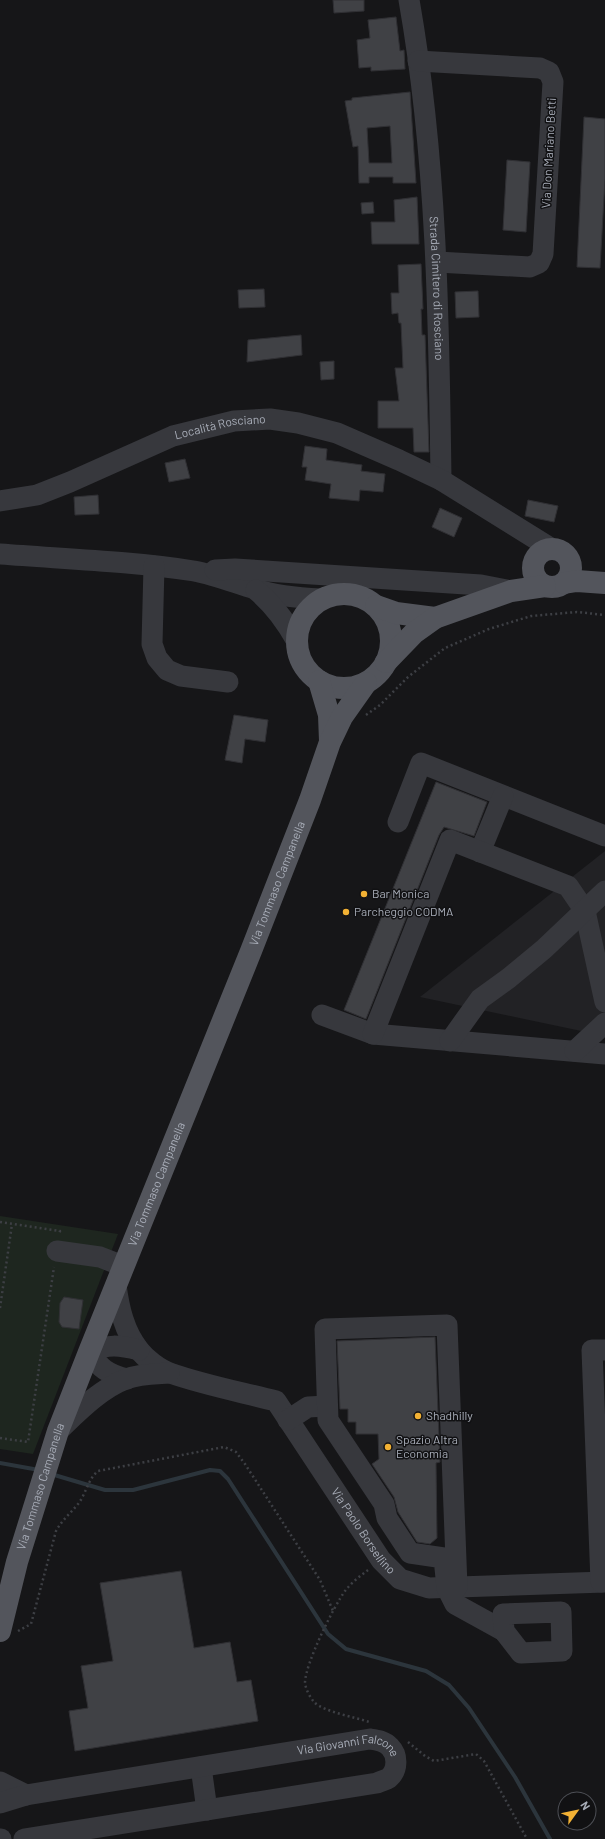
<svg xmlns="http://www.w3.org/2000/svg" width="605" height="1839" font-family="Barlow,sans-serif">
<style>
.built{fill:#222225}
.green{fill:#1e261f}
.lines{fill:none;stroke-linecap:round;stroke-linejoin:round}
.stream{stroke:#2c353c;stroke-width:4}
.building{fill:#404145;stroke:#303034;fill-rule:evenodd}
.path{stroke:#3d3f44;stroke-width:2.5;stroke-dasharray:2 3;stroke-linecap:butt}
.minor{stroke:#37383d;stroke-width:21}
.major{stroke:#53555c;stroke-width:22}
.poi-dot{fill:#f2b134;stroke:#111113;stroke-width:1.5}
.labels{text-anchor:middle;stroke-width:3;stroke-linejoin:round;paint-order:stroke}
.street-label{font-size:12px;fill:#a8adb8;stroke:#111113}
.poi-label{font-size:12px;fill:#a8adb8;stroke:#111113;text-anchor:start}
</style>
<rect width="100%" height="100%" fill="#161618"/>
<path class="built" d="M605 851V1036L420 997Z"/>
<path class="green" d="M0 1216 118 1234 33 1454 0 1449Z"/>
<g class="lines">
<path class="stream" d="M0 1463 39 1470
M51 1474 105 1490H133L210 1470 220 1471 228 1479 328 1634 346 1649 426 1671 449 1685 469 1708 515 1777 550 1839"/>
</g>
<path class="building" d="M333 0H364V11L334 13Z
M396 17 400 51 404 50 405 69 371 71V67L359 68 357 40 370 38 368 20Z
M410 92 416 183H393V177H369V183H359L358 146 353 147 345 101 352 100V98ZM390 126 392 163H369L367 128Z
M584 117 605 119V179L600 268 577 267Z
M507 160 530 162 526 232 503 230Z
M417 197 419 244H372L371 222H395L394 200Z
M373 202 374 213 362 214 361 203Z
M421 264 423 309H421L422 335H425L429 452H414L413 428H378V401H399L395 368H403L401 323H399L398 313 392 314 391 293H399L398 265Z
M264 289 265 307 239 308 238 290Z
M478 291 479 317 456 318 455 292Z
M301 335 302 355 247 362 248 340Z
M334 361V379L321 380 320 362Z
M305 446 327 449 326 460 362 465 361 471 385 474 383 492 360 490 359 501 329 498 331 484 305 480 307 467H302Z
M185 459 190 478 169 482 165 463Z
M98 495 99 514 75 515 74 497Z
M528 500 558 506 554 522 525 516Z
M440 508 462 518 454 537 432 527Z
M234 715 268 720 265 742 245 739 242 763 225 760Z
M436 782 487 802 474 836 444 827 439 835 366 1019 344 1010Z
M64 1297 83 1300 79 1329 62 1327 59 1322 60 1303Z
M435 1337 440 1462 436 1463 437 1538 430 1544 417 1542 398 1512 394 1497 372 1464 379 1459 378 1434H356V1422H348V1409H340L337 1341Z
M181 1571 194 1648 230 1642 237 1682 251 1680 258 1721 75 1751 69 1711 88 1708 81 1666 113 1661 100 1583Z"/>
<g class="lines">
<path class="path" d="M366 715 380 705 408 677 445 648 489 629 531 616 577 612 605 615
M0 1222 60 1231 59 1234
M0 1308 12 1224
M0 1438 28 1442 54 1267
M368 1570C360 1576 351 1583 345 1591 334 1606 305 1664 305 1683 306 1690 310 1697 314 1702 324 1712 355 1717 369 1722
M18 1631 31 1624 56 1531C62 1520 70 1514 78 1504 86 1494 88 1479 98 1471L224 1447 236 1452 245 1464 320 1580 333 1611
M408 1742 425 1756 434 1761 476 1754 484 1761 527 1839"/>
<g class="minor">
<path id="s1" d="M409 0C437 159 439 320 441 480"/>
<path d="M418 61 540 68 549 72 553 82 543 254 539 263 530 267 437 262"/>
<path id="s2" d="M0 501 37 495 70 482 173 436 234 421 270 419 298 423 337 433 399 460 441 480 552 549"/>
<path d="M0 554C64 559 130 561 194 571 215 575 235 583 255 589 276 596 299 598 321 599"/>
<path d="M154 566 152 644 157 658 167 670 181 676 228 682"/>
<path d="M215 570 235 569 481 585 511 591"/>
<path d="M256 590C273 604 285 620 296 640"/>
<path d="M398 822 421 763 605 836"/>
<path d="M480 852 503 796"/>
<path d="M322 1015 373 1034 605 1054"/>
<path d="M373 1034 450 840 568 886 585 911 605 1002"/>
<path d="M450 1041 480 999 509 978 544 949 605 891"/>
<path d="M575 1051 605 1023"/>
<path d="M57 1251 100 1257 123 1266"/>
<path id="s3" d="M116 1285C119 1308 124 1331 139 1350 146 1359 159 1369 170 1373 204 1385 241 1392 276 1401L381 1560 400 1579 429 1588 605 1582"/>
<path d="M127 1379C107 1374 100 1368 89 1352 109 1344 118 1345 139 1350"/>
<path d="M288 1420 308 1407 327 1406"/>
<path d="M58 1431C78 1412 100 1389 126 1379 139 1374 155 1374 169 1373"/>
<path d="M601 1582 592 1350H605"/>
<path d="M457 1587 447 1325 325 1329 328 1420 384 1504 387 1518 410 1553 444 1558 447 1588 455 1604 504 1631"/>
<path d="M561 1612 562 1651 521 1653 504 1631 503 1614Z"/>
<path d="M201 1767 207 1810"/>
<path d="M0 1782 26 1795"/>
<path id="s4" d="M0 1803 26 1795 370 1739C377 1740 385 1741 390 1747 398 1755 398 1770 389 1778 386 1780 381 1781 377 1783L24 1839"/>
<path d="M0 1839H1"/>
</g>
<g class="major">
<circle cx="552" cy="568" r="19"/>
<path d="M564 583 577 581 605 583"/>
<circle cx="344" cy="641" r="47"/>
<path d="M376 606 396 613 435 618"/>
<path d="M386 662 414 633 435 618 511 591 545 586"/>
<path d="M319 681 329 715 330 741"/>
<path id="s5" d="M0 1631 17 1562 58 1431 89 1352 251 951 310 800 330 742 342 717 366 683"/>
</g>
</g>
<g class="poi-dot">
<circle cx="364" cy="894" r="4"/>
<circle cx="346" cy="912" r="4"/>
<circle cx="418" cy="1416" r="4"/>
<circle cx="388" cy="1447" r="4"/>
</g>
<g class="labels">
<g class="street-label">
<text transform="translate(549 153) rotate(-87)" y="4">Via Don Mariano Betti</text>
<text dy="4" stroke="none"><textPath href="#s1" startOffset="290">Strada Cimitero di Rosciano</textPath></text>
<text dy="4" stroke="none"><textPath href="#s2" startOffset="234">Località Rosciano</textPath></text>
<text dy="4" stroke="none"><textPath href="#s5" startOffset="798">Via Tommaso Campanella</textPath></text>
<text dy="4" stroke="none"><textPath href="#s5" startOffset="474">Via Tommaso Campanella</textPath></text>
<text dy="4" stroke="none"><textPath href="#s5" startOffset="150">Via Tommaso Campanella</textPath></text>
<text dy="4" stroke="none"><textPath href="#s3" startOffset="375">Via Paolo Borsellino</textPath></text>
<text dy="4" stroke="none"><textPath href="#s4" startOffset="355">Via Giovanni Falcone</textPath></text>
</g>
<g class="poi-label">
<text x="372" y="898">Bar Monica</text>
<text x="354" y="916">Parcheggio CODMA</text>
<text x="426" y="1420">Shadhilly</text>
<text x="396" y="1444">Spazio Altra<tspan x="396" dy="14">Economia</tspan></text>
</g>
</g>
<g transform="translate(577 1811) rotate(57)"><circle r="19" fill="#111113" stroke="#4d4f55"/>
<path d="M0-3L7 15L0 10L-7 15Z" fill="#f2b134"/>
<text y="-6" font-size="11" font-weight="bold" text-anchor="middle" fill="#a8adb8">N</text>
</g>
</svg>
